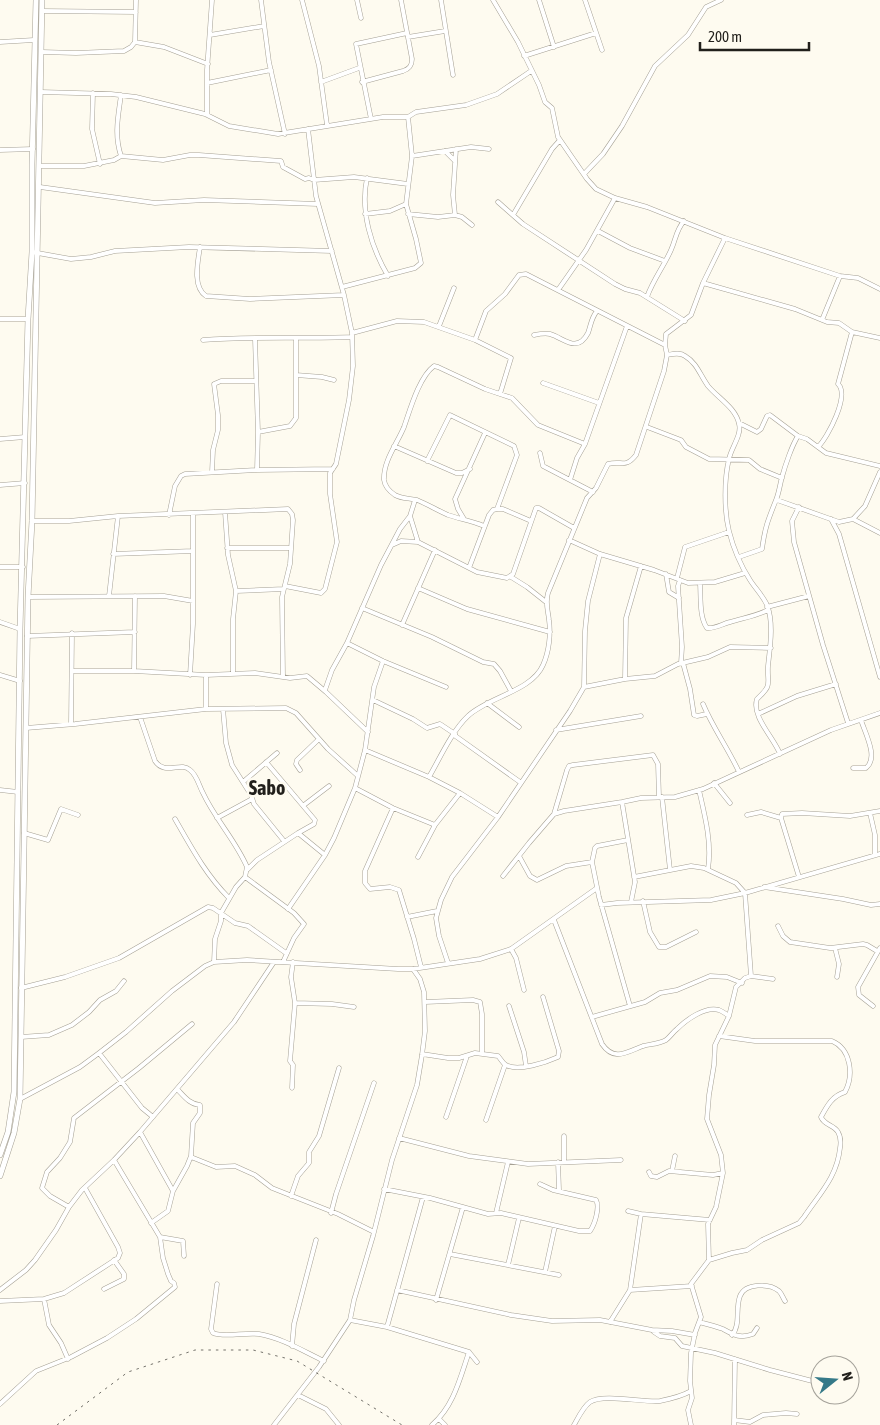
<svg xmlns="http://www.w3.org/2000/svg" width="880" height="1425" font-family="'Asap Condensed',sans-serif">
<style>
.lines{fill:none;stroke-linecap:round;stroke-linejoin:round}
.minor-casing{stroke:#a5a094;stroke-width:5}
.major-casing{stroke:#a5a094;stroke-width:6}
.minor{stroke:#fff;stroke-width:4}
.major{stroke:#fff;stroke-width:5}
.rail{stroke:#74726b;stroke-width:1;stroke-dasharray:2.5 5;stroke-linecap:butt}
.labels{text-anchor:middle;stroke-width:5;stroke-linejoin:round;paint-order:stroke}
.quarter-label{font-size:20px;font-weight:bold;fill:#211f1b;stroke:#fefbf0}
</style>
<rect width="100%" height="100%" fill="#fefbf0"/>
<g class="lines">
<g class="minor-casing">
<path id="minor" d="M261 0 269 62 285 134
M302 0 319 66 327 125
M357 0 361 18
M441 0 453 75
M493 0 518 42 539 85 545 102 552 108 558 137 587 179 596 189 615 198 647 207 725 238 840 276 858 278 880 289
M539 0 554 47
M585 0 602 50
M42 11 136 12
M210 35 264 26
M408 37 445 31
M0 42 34 40
M135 42 164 47 208 64
M42 52 76 53 124 51 131 47 135 42 136 0
M524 56 596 33
M321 82 359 68
M362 82 403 71C409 69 412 66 412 59L401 0
M207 83 271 70
M41 92 111 94 136 97 205 114 229 126 278 134 383 117H408L416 112 466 105 497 94 531 71
M93 93 92 129 100 164
M207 115V70L212 0
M371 119 356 44 407 33
M0 150 33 149
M445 151 455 161
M121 156C114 135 118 117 121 95
M412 156 471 147 489 149
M40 166H84L114 160 121 156 163 160 190 155H199L281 161 283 167 305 179 309 178 314 180 354 177 408 184
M584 174 603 154 622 126 655 66 688 35 706 7 721 0
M367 178C360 211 371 247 388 276
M40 187 155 203 204 200 318 204
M498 202 523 224 615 284 625 289 640 293 685 321
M365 214 390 211 406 204
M408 214 438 217 455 215 462 217 472 225
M455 215 453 195 456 149
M513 215 552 149 560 140
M598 231 630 248 665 261
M200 247C198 261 192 287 206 296L250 299 344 295
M32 252 71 259 91 257 115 251 189 247 332 251
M703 283 795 309 827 322 839 323 852 332 880 338
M342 287 415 268 421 263 416 239 406 204 412 156 408 117
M558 290 586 250 615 198
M647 297C653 280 664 266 671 250 676 239 676 230 684 221
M0 319H28
M822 320 840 276
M439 326 454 288
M352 333 397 321 424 322 475 340 511 358 500 394
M534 335C539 334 545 333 550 334 564 338 577 354 588 333 591 325 591 318 597 311
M255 339 258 432 257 470
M203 340C253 336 302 339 352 337
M475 340 486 311 505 294 519 275 526 274 665 345
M667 355C673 354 680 352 685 356 697 363 700 375 708 386 718 398 736 408 739 424 742 435 731 448 729 459 724 479 724 511 729 531 733 547 741 566 750 580 755 588 763 596 767 605 774 623 770 647 768 666 767 685 773 684 757 699 751 716 774 738 780 754
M296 375 322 377 334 380
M543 383 599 403
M739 423 757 432 761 429 767 416 770 415 798 436 807 439 826 453 880 466
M647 427 681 440 686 447 709 459 749 460 760 469 782 478
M258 432 290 426 296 418V339
M0 439 25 437
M394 446 456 473H462L470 469
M818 447C828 437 850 395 838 384L852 332
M540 453 543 466 593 492
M427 461 450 415 514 446 517 455 497 509 493 510 489 515 469 568
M212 472 213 450 218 430V415L214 384 221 381H256
M570 480 577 458 585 444 627 326
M0 485 25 483
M777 500 839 522 853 519 865 506 880 472
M799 507 792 521 794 542 823 645 848 723
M497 509H503L531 521
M225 512 228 555 236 591 233 619V674
M169 515 175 486 181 476 185 474 257 470 333 469
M410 516 418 542 477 572 507 578 513 574 536 508H539L574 528
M464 519 458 509 455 499 485 433
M831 519 839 534 880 677
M853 519 880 533
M32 521H69L118 516 288 509 292 514 293 520 290 564 282 597 283 677
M484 526C472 521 460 519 448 515 437 510 427 504 417 500 409 498 402 499 395 495 389 491 385 487 384 480 383 461 397 444 404 427 410 410 419 377 434 366L438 367 485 389 512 398 538 425 585 444
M569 540 600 554 654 570 688 583 715 582 745 573
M392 545 401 541 418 542
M227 548H291
M113 554 193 551
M739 557 762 549C765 527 768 520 776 500 779 493 780 484 782 477 785 466 792 445 798 436
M0 567H23
M666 574 669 592 679 598
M511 577 527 587 546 602
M677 578 685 547 729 532
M680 580 678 586 682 647 681 663
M700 584C701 597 699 617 707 628 715 629 722 624 730 622 743 618 756 616 768 610
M285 586 321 593 325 589 337 542 330 494V473L336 464 349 400 353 366 352 333 344 295 316 196 308 129
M418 588 467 609 550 632
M236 591 284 589
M109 596 118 516
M28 597 164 596 193 601
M767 607 809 596
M362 608 432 637 483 662 494 664 500 671 511 691
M0 622 20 629
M402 625 435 550
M27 636 135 632
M347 643 383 661 446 687
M683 663 690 689 694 715 697 716 707 714
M72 671H134L206 675 255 673 290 678 307 676 326 692 368 732
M134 671 135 596
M0 675 20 681
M190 675 193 624V513
M625 679 626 618 641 566
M584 687 625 679 655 676 678 664 708 657 730 647 771 648
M325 690 332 670 347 643 381 565 400 529 410 516 415 500
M373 700 413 719 427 728 440 724 455 734
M487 703 519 727
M703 704C713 728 728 748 739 772
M206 709V675
M223 709 226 743 232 765 251 795 254 804 284 841
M758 714 797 696 836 684
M140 717 155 761C165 776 181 761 190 770 197 775 199 786 203 793 215 819 236 841 247 867L245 877 236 887 221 913V921L215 939 214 962
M71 724 72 633
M26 728 75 724 206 709 286 708 296 713 328 749 358 776
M556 730 641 716
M454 735 520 782
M365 750 429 777 460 793 498 817
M266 762 315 820 314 824 298 833
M853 768H866C879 758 865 733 861 720
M300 770 296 764 297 760 319 739
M429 777C440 758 452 731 468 716 488 697 532 691 543 665 549 652 551 634 549 620 548 610 545 603 548 593L587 498 596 488 608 464C622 460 625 469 636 455L664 371 667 355 665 345 666 334 691 315 703 283 725 238
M243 782 277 753
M714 783 730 803
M355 788 393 808 435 825
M0 790 18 792
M699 790C705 816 712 843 708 869
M662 797 670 870
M622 802 635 882 631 902
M304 805 329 786
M393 808 365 871V883L370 889 390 887 399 890 414 939 421 967
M870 813 875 835V855
M554 814 567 770 569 766 573 765 653 755 658 764 659 797
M747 815 761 812 781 818
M217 818 252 799
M175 819C191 847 206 875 229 898
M24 833 48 840 61 809 78 815
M628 840 597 846 595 848 592 862 599 897 630 1006
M519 856 530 876 537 880 566 866 592 862
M418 857 435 825 460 793
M248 869 257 860 298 833 325 855
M503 876 529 843 554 814 564 811 622 802 641 798 675 797 703 789 831 730 880 713
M245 877 294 913 304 924 294 938 283 962
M634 877 691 866 704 868 736 883 745 893 751 976
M799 877 781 818 782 814 802 813 850 816 880 811
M764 887 843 899 871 905 880 904
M643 901 650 932 659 947H666L696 932
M601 905 617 903 711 900 745 893 880 854
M288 909 325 855 334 838 355 788 365 750 374 687 383 661
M407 917 437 911
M554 920 602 1044C614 1062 627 1052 643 1046 650 1044 659 1044 666 1040 670 1037 673 1032 677 1029 686 1020 705 1006 719 1010 722 1011 726 1014 729 1016
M778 926 783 936 790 942 830 948 863 944 867 945 877 951
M835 948 839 964 837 977
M511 949 516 958 524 990
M448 963 439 936 436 918 441 900 452 877 498 817 570 711 584 687 585 631 588 601 600 554
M21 988 65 977 119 958 208 907 213 908 235 923 248 926 286 953
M425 1002 473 1000 480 1002 482 1014V1053
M295 1003 332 1004 354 1007
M509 1006 524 1052 526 1066
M873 1006 859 995 858 987 880 948
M592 1017 645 1002 660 993 677 990 710 976 727 977 742 983
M21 1037 49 1035 72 1025 89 1012 100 1000 116 991 124 981
M99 1053 142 1108 153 1117
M422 1054 448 1058H459L475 1053 498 1056C501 1059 502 1063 506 1065 518 1072 547 1062 558 1057L559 1051 543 997
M292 1088 293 1065 290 1061 295 1003 291 977 293 962
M20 1099 80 1067 99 1053 126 1032 172 991 205 966 214 962 247 960 398 969H413L480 959 511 949 597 888
M446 1117 467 1056
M486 1120 505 1065
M140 1132 173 1191
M564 1136V1161
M399 1138 469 1156 528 1164 621 1160
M191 1157 216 1167 235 1166 255 1175 272 1188 338 1214 374 1232
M558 1162 559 1190
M672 1171 675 1156
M649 1172 651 1176 657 1177 669 1171 713 1175 723 1173
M384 1189 430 1198 488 1214 501 1213 579 1231H590C595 1224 600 1207 596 1200L553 1190 540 1184
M291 1196 298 1176 309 1163V1152L319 1136 339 1068
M69 1207 50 1196 42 1188 47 1172 60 1158 70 1142 74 1118 139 1068 192 1024
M628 1211 641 1214 710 1220
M331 1213 336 1194 374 1083
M496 1213 508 1162
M151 1223 168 1211 173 1191 187 1166 191 1156 193 1123 200 1113V1105C189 1104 184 1096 177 1089
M160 1237 183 1241 184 1256
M450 1254 559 1275
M709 1260 732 1253 747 1250 762 1240 799 1223 804 1217C820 1193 837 1177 840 1148 841 1142 841 1137 838 1132 834 1125 824 1125 821 1117 827 1106 832 1096 845 1092 854 1075 851 1049 832 1041H755L719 1036
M508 1265 519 1218
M545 1272 555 1226
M217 1284 211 1329 213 1333C225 1338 245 1332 259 1334 282 1338 303 1351 324 1361
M104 1289 124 1279V1274L114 1260
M0 1290 26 1270 35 1260 56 1230 69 1207 82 1190 114 1160 140 1132 234 1022 274 962
M397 1290 511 1315 552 1321 600 1320 652 1330 672 1331 695 1335
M630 1290 692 1286
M44 1299 49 1325 61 1343 68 1359
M436 1300 463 1207
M0 1301 44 1299 64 1293 118 1258 120 1253 118 1247 85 1188
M350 1320 387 1327 469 1352 477 1362
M610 1322 630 1290 641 1214
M699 1322C707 1324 715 1326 723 1329 734 1335 740 1339 753 1334L757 1328
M387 1327 423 1197
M654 1332 660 1336 675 1338 682 1346 715 1353 770 1370 820 1383
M732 1335C741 1325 735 1309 740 1296 745 1283 769 1283 779 1291 782 1294 783 1298 785 1301
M292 1346 294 1324 316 1240
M298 1395 326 1409 339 1425
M0 1404 36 1371 71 1357 107 1338 136 1319 175 1287 174 1283 171 1281 168 1274 163 1258 160 1237 114 1160
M439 1419 445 1425
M734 1420 750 1422 763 1415 786 1413 797 1414
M274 1425 319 1367 350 1320 354 1300 373 1236 392 1160 417 1085 422 1055 425 1031 424 992 420 979 413 969
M432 1425C454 1406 460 1378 469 1352
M574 1425C578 1418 583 1407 590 1402 603 1393 645 1403 660 1401 670 1399 682 1396 691 1391
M691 1425 688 1410 692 1398 690 1381 691 1353 695 1333 701 1317 691 1284 709 1260 708 1224 716 1207 723 1173 721 1155 707 1119 709 1095 714 1065 715 1045 729 1016 736 987 745 978 751 976 773 979
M734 1425 735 1359"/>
</g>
<g class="major-casing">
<path id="major" d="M0 1155 8 1132 14 1092 20 629 28 319 32 252V164L36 0
M0 1176 14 1133 20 1099 28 597 32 521 42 0"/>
</g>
<use href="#minor" class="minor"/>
<use href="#major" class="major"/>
<path class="rail" d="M57 1425 128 1372 195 1350H253L297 1361 402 1425"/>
</g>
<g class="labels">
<g class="quarter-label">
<text x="267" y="795">Sabo</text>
</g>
</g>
<g transform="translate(835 1380) rotate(73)"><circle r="24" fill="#fefbf0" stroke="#a6a39b"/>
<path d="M0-4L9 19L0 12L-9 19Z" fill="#357988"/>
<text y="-8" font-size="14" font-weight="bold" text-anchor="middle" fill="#211f1b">N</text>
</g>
<path d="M700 42v8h109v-8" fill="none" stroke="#211f1b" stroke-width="2.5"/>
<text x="708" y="42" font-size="15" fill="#211f1b" stroke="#fefbf0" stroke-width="4" paint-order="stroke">200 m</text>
</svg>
